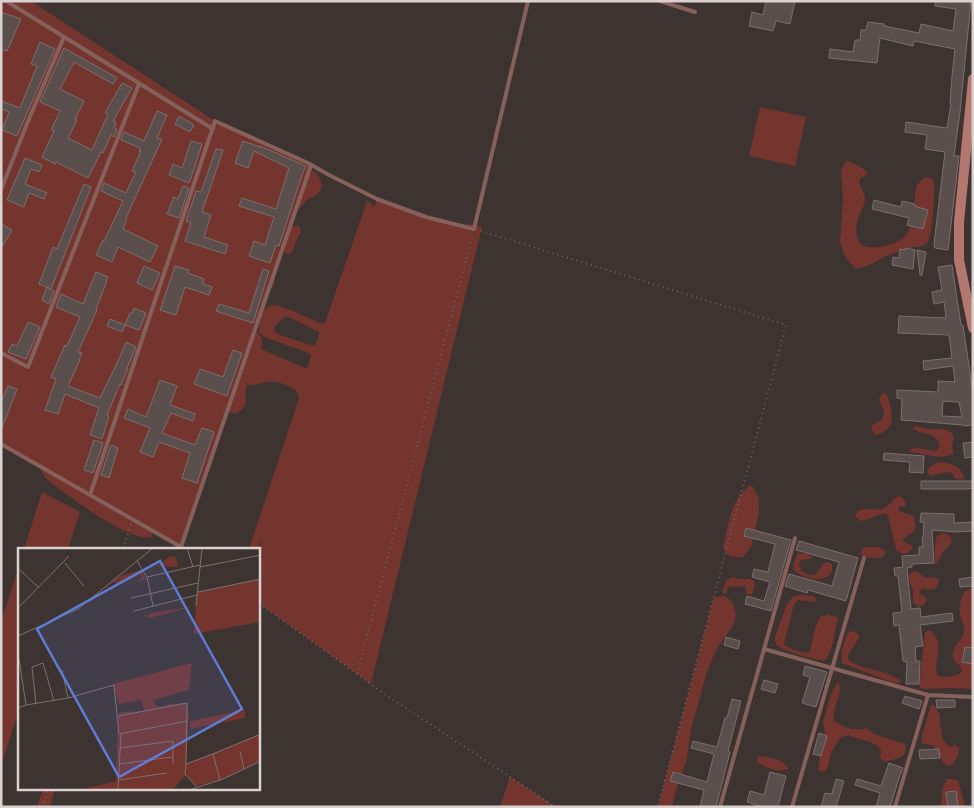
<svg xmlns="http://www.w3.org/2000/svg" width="974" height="808" font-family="'IBM Plex Sans',sans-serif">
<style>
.green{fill:#74352e;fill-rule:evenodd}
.building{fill:#5a4f4d;stroke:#7b706e;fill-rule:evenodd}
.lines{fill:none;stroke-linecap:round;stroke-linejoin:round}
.path{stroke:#6d6463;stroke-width:2;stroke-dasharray:1 4;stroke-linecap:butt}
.service{stroke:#86605b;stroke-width:4}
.secondary{stroke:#b3776f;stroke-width:10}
.inset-road{fill:none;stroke:#7b7371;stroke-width:1}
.view{fill:#5f7cd6;fill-opacity:0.15;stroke:#5f7cd6;stroke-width:2.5}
.inset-edge{fill:none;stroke:#d9d2d1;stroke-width:2.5}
</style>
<rect width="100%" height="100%" fill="#3d3331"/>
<path class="green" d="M1 1H31L215 121 311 165 309 172 313 171C321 176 326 189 316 195 314 197 311 197 309 199 305 201 303 205 300 208L296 209 290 228C294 225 296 225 300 227L301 232 297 239 292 252 288 254 284 252 283 249 274 275 275 277 274 285 269 293 255 330C261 335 264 341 261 348L263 350 305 368 308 367 311 354 264 337 259 332C259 323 261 307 272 305 281 304 310 319 320 323H325L367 201 371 203 374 207 377 199 427 217 466 227 468 223 482 227 371 684 259 603V550L263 538 257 549H249L299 398C298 394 296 390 292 388 286 384 275 381 268 382 261 382 255 386 247 385 242 398 253 405 235 414L230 412 228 410 181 547 153 532 151 537C128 542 71 497 51 483L44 476 41 470 42 468 1 446ZM285 317 291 318 319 332 318 339 314 346 280 335 274 331C275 325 280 320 285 317Z
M760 107 806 117 795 166 749 156Z
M848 161 864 169 867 173 866 176 862 177 859 180C860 187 866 195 865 201 864 207 859 213 858 219 856 226 855 240 861 244 865 248 873 248 879 247 888 246 900 242 906 235 911 229 915 207 915 199 915 195 915 191 916 188 918 183 924 175 930 178 936 180 934 190 934 195 934 204 932 237 927 243 923 247 914 247 909 248 901 251 892 254 884 257 875 262 867 267 856 269 847 261 843 254 840 242L843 199 841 172 845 162Z
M883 393 887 394C888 398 893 415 892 419 891 428 883 434 875 435L872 430V425L882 420 884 413 879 398Z
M915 426C921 427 927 429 932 429 941 430 950 427 954 437L952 446 953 449V454C941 460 924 454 910 452L909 451 911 449 917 448 936 451 940 446C936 431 924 436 913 429Z
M938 462C949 462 964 467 964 479H956L952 473 947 472 931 476 927 472 930 467Z
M749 486 753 487 759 499V514L751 547 743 557C734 558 726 557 723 547 728 527 731 499 749 486Z
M42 492 80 512 68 549H24Z
M899 496 904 499 906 505 904 507 900 506 898 509 900 512 909 514 914 517C919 535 912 530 903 539L904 542 911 545 913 548 908 553 903 554 896 550 888 515 885 513 866 520 860 521 855 517 858 511C867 507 878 512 886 507 892 504 893 498 899 496Z
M942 533C948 534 951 535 952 542L942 553 936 565 935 564C935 555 934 545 937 536Z
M869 547C875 547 881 546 885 552V555C877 560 871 558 862 556L861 552 863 548Z
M798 553 807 554 812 557 810 559 801 560 799 564 801 571 810 575H815L824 563 828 562 832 564C836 586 801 580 793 569L794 562Z
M19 566V710L1 766V622Z
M916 571 926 578 935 577 939 580C938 591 931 591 922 588L919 592 920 595 924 596 927 599 926 602 922 606H918L913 603V589L910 584 909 575 912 572Z
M733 577C736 578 739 579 742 579 745 580 748 578 750 579 758 581 754 589 752 594H747L745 585 740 587 731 586 728 587 726 594H723L722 591 727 580Z
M973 588V689L950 688 923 689 919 687 925 632 930 630C948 647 931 660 938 676 947 678 953 677 961 673 964 663 955 666 953 658 951 647 961 642 964 633 965 626 963 623 961 618 958 609 960 599 965 591Z
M803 595 812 596 815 597 816 600 814 602 798 600 794 605 784 644C791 650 798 651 807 653L810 651C813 639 814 626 821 616L829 615 837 617 838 619 837 622C834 635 833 652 824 661 814 659 783 652 777 645 775 642 775 641 775 637L787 604 794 596Z
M725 596 732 602 736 613 734 624 716 650 707 672 691 729 687 759 675 793 672 807H658L714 597Z
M852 631 858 634 859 638 853 647 848 655V659C857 669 886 670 900 680V683H894L842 663C840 654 844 641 848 632Z
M837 683 840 685C840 698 832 709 834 721 844 727 855 732 867 728L874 734 902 743 906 745C906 760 896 758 885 762L883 761 880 757 881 750 877 745 870 742 847 735 839 739 831 753 828 767 825 771 821 772 818 769 825 732 823 722 831 694Z
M931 705H934L940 715V724L943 740 948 746 951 747 955 745 959 748 958 756 952 765 947 766 943 762 934 746 922 743V735Z
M759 756C770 757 782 759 788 768V769C778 773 766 768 757 762V759Z
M510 777 556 807H500Z
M947 779H954L959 782 965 807H939L941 804 943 787Z
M43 789H55L50 807H37Z"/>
<path class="building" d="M766 1H795L790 24 776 21 773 31 749 26 752 12 763 15Z
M935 1H971L960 112 954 156H959L948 250 935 248 934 244 945 152 925 149 927 135 905 132 906 122 947 128 951 104H950L952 76 955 49 914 41 913 46 880 38 877 63 829 58 830 49 853 52 855 40H860L861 30H866L868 22 884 24V26L919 33 921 24 953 31 956 9 935 6Z
M1 12 21 19 7 51 1 49Z
M40 42 55 49 17 136 2 130 9 112 1 109V101L20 108 37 66 31 64Z
M64 48 117 78 113 84 74 62 60 89 84 101 75 119 77 120 68 138 92 150 108 114 105 113 122 83 132 88 113 121 116 122 114 128 117 129 114 137 111 135 103 153 101 152 88 178 56 162 55 164 42 157 54 131 51 130 60 111 40 102Z
M157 111 167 115 157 138 162 139 126 218H127L123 229 158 246 150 262 118 247 112 262 96 255 103 240 104 241 123 201 101 191 104 183 126 193 136 172 132 171 141 151H139L140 148 121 140 124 132 144 141Z
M179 116 194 125 190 132 175 124Z
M191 141 202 144 193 172 189 183 169 175 173 164 182 168Z
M243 141 260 147V146L306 166 302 175 279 246 276 245 270 263 249 256 254 241 265 245 274 217 239 206 242 198 276 209 289 168 254 151 248 168 235 163Z
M216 149 223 150 202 212 211 215 204 237 228 245 225 254 185 241 191 223 186 221 196 191 201 192Z
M25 158 42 165 39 172 31 169 25 184 47 193 44 199 29 193 24 207 7 200Z
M84 184 91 187 51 289 39 284 53 247 57 249Z
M183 186 189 188 179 218 167 214 174 197 178 199Z
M874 200 901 207 902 201 915 204 914 206 928 210 923 229 907 225 909 218 872 209Z
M1 224 12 230 1 248Z
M905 248 915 250 913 269 892 265 893 257 899 258 900 249 905 250Z
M917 250 926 252 922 275H920Z
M952 265 961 325H963L973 393V425L964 426 963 425 901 420 902 399 897 398V390L938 392V381L955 382 953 366 924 370 923 361 952 358 949 335 898 333 899 316 946 318 944 302 934 304 932 292 942 290 938 267ZM943 401 959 402 962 417 942 416Z
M144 266 160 273 152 290 137 283Z
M175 266 189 270 188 273 204 279 203 284 212 287 209 295 185 287 176 315 160 310Z
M263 269 269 271 253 323 216 311 219 304 249 313Z
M96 272 108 277 106 280 107 281 96 309 97 310 78 352 82 353 79 360H80L68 386 100 398 119 359 126 342 136 347 127 368H128L121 385 120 384 107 415 109 416 102 439 90 435 99 408 65 394 58 414 45 410 56 379 51 377 65 345 67 346 80 317 56 307 61 294 83 304Z
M47 287 54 291 49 304 42 300Z
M134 308 146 313 139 330 125 325 130 313 132 314Z
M110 319 125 325 122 332 107 326Z
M28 322 40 327 26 359 8 352 12 344 17 346Z
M233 350 242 353 227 396 194 384 200 369 223 377Z
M160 380 177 386 170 405 195 414 193 421 171 413 162 433 195 445 202 428 214 432 197 483 182 478 190 453 159 442 153 457 140 452 150 428 124 418 128 409 146 417Z
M8 386 17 389 2 428 1 403Z
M94 440 103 443 93 473 84 470Z
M973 442V457L965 458 963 443Z
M111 445 118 448 109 478 101 475Z
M884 453 924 456 923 473 909 472 910 462 883 460Z
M921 481H973V488L968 489H921Z
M921 513 954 514V523L973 522V531L957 532 932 530 934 563 912 564V567L907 568 911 609 920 608 921 617 952 613 953 621 920 625 923 646 915 647 916 661H920L919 684H906L907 662 903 661 899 625 894 626 893 613 902 612 898 576H895L894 568 903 567 902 556 919 555V547H923L922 538H923L924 522H920Z
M746 528 791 540 771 611 745 604 747 596 764 601 770 582 752 577 754 569 768 572 775 544 744 536Z
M799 541 858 558 846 601 808 590 807 593 785 586 789 574 832 586 839 562 796 550Z
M973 577V586L960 587 959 579Z
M726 637 740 641 738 649 724 645Z
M965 647 973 648V664L962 662Z
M805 666 827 672 816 707 802 703 810 677 803 675Z
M764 680 778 684 775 693 761 689Z
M905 696 922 701 919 709 902 703Z
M732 699 741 701 728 751 730 752 716 807H700L704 790 670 781 673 772 707 782 714 754 691 748 693 741 717 747 725 718H727Z
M936 700H955V707L937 708Z
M819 733 827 736 821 756 813 754Z
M939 749 940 758 920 759 919 750Z
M889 763 903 768 900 775 890 807H876L880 793 855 785 857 779 881 786Z
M770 772 786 776 778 807H763L747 802 750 791 764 795Z
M836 779 844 781 836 807H821L825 793 832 794Z
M956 791 958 807H948L946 792Z"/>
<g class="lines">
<path class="path" d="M481 231 786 325 658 807
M123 549 131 524
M259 603 383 693 556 807
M357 674 473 234
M43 807 48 789
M545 807 547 801"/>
<path class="service" d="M6 1 213 129
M660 1 695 12
M1 190 26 126 64 37
M1 353 28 367 139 84
M1 444 181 547 311 165
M90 495 215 121 308 163 329 175 377 199 426 217 474 229 528 1
M764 649 928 695 973 697
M720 807 795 538
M792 807 864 558
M895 807 928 695"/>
<path class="secondary" d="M973 79 959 222V260L973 328"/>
</g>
<g transform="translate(18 548)">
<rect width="242" height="242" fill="#3d3331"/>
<path d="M157 8 160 19 139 18 151 9ZM123 22 128 31 119 34 125 29 122 26 112 32 105 31V36L95 34 59 61 100 29ZM242 31V74L176 86 178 58 132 70 128 69 126 66 130 68 134 65 178 58 180 44ZM174 115 171 142 135 152 139 158 145 159 150 156 169 155 171 168 168 216 242 186V213L205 231 178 238 168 227 154 242H61L98 233 100 168 102 164 126 163 123 152 101 156 95 136ZM227 162V170L172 181V173Z" fill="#74352e"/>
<path class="inset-road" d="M169 0 175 19M119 13 129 29 135 58M47 15 66 38M182 19 243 7M0 20 21 40M129 29 182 17M180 44 243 31M113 50 180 35M178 58 184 0M0 60 51 8M116 63 179 47M0 88 60 61 135 0M50 150 96 137 101 186 169 173M18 156 14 119 25 115 36 153M8 157 50 150 44 122M0 160 8 157 1 111M100 168 169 155 168 216 195 206 202 232M102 200 155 193V216M222 203 226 221M195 206 243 186M101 216 154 209M168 216 167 226 178 238M101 232 149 225M100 242 103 185M171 242 205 231 243 213"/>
<path class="view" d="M142 13 224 161 101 229 19 81Z"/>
<rect width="242" height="242" class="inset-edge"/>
</g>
<rect width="974" height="808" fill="none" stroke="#d9d2d1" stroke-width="5"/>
</svg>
